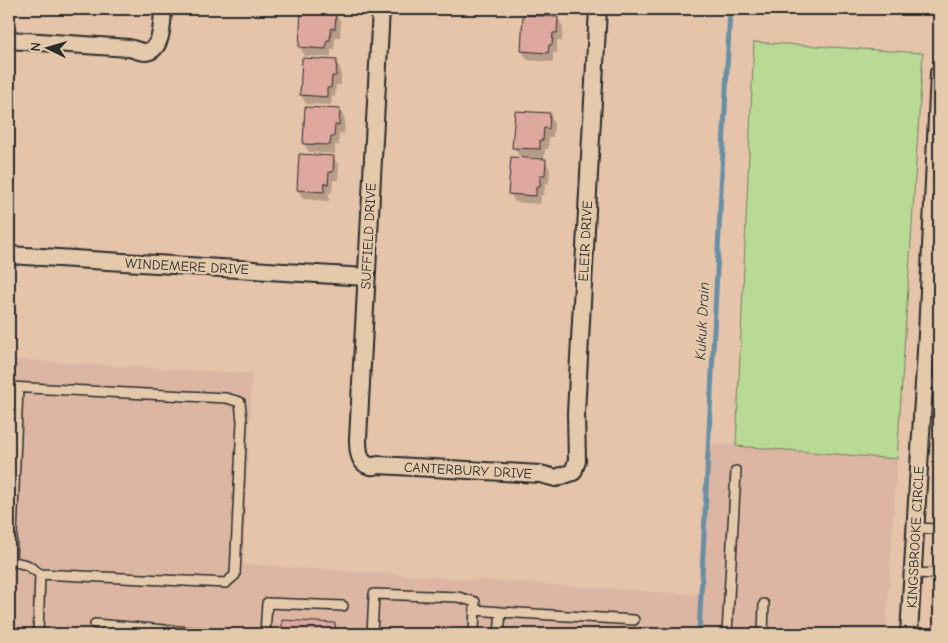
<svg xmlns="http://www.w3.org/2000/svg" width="948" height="643" font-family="'Comic Neue',sans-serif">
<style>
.built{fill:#dcb6a2}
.green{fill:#b9da94;stroke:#728260}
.shadow{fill:#0003}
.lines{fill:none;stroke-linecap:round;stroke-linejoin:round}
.stream{stroke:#698fa4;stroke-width:5}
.building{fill:#dfa89f;stroke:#2b2b2b}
.service-casing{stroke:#2b2b2b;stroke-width:12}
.minor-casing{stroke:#2b2b2b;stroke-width:20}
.service{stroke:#e4c9ab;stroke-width:9}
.minor{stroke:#e4c9ab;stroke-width:16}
.labels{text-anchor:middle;stroke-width:5;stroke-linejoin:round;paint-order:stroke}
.street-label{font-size:14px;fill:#2b2b2b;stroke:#e4c9ab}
.water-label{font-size:15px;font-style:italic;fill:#353c3f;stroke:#e4c9ab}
</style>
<rect width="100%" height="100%" fill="#e5c4aa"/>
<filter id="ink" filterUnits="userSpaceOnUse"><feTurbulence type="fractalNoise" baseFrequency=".02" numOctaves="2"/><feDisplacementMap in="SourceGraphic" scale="10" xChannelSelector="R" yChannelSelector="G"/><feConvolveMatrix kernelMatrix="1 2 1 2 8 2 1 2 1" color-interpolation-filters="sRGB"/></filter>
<g filter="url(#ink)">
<path class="built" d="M9 359 252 374 243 564 701 595 709 443 897 459 886 634H9Z"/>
<path class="green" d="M754 42 923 53 897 459 736 446Z"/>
<path class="shadow" d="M309 9H337L336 13H335L341 23 340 37H335L334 49H331V57L305 56 300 47 311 12Z
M529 9H554V14L531 12Z
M524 16 558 18 563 27 562 41H557V53H553V62L527 60 522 51Z
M336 62 341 70V85H336L335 97 332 96 331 105 306 104 301 95Z
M340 110 345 119 344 134 339 133V145H335V154L309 152 304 144Z
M549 114 554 123 553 137H549L548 149H545L544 158 519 156 514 147Z
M300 155 333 157 339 166 338 180H333L332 192H329V201L303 199 298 190Z
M545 160 550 169 549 184 545 183 544 195H541L540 204 515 202 510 194Z
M284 621 335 624 341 634H283Z"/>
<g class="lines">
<path class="stream" d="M699 634 730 9"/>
</g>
<path class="building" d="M301 10 336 13 335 29 331 28 330 40H327L326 49 299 47Z
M523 15 558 17 557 33H553L552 45H549L548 53 521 51Z
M302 58 337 60 336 76H332L331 88H327V97L300 95Z
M305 107 340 109 339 125H335L334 137H331L330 145 303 144Z
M515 111 550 113 549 129 544 128 543 140H540V149L512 148Z
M299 154 334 156 333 172H329L328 184 325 183 324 192 297 190Z
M511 157 546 159 545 175H540V187H536V196L508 194Z
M282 620 335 623V634H282Z"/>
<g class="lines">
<g class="service-casing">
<path id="service" d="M925 383H939
M9 387 226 398 240 402 242 421 235 575 226 583 40 574 38 634
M916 528 939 529
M9 561H11L18 388
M11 561 27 565 40 574
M913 573 939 574
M475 610 501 612
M95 624 212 634
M265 634 267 603 343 606
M372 634 374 594 458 597 475 602 474 634
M499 634 501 612 634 620
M727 634 736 471
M763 634 764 604"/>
</g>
<g class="minor-casing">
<path id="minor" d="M381 9 358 439C358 448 358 464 371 466 373 467 376 465 379 465L540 474 556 478 573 472 577 461 576 413 598 9
M9 40 129 48C134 49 140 52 145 52 163 51 162 21 163 9
M9 255 366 277
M909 634 927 334 939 73"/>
</g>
<use href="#service" class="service"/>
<use href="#minor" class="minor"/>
</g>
</g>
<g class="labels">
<g class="street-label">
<text transform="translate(368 236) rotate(-87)" y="5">SUFFIELD DRIVE</text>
<text transform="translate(585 241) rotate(-87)" y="5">ELEIR DRIVE</text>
<text transform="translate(187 266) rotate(3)" y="5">WINDEMERE DRIVE</text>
<text transform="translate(468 470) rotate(3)" y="5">CANTERBURY DRIVE</text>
<text transform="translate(915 537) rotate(-87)" y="5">KINGSBROOKE CIRCLE</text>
</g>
<g class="water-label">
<text transform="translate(702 321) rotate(-87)" y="5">Kukuk Drain</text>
</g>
</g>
<rect width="948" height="643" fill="none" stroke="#e4c9ab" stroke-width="30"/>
<rect x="15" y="15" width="918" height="613" fill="none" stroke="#2b2b2b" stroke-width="2" filter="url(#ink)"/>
<g transform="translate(48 48) rotate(275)" stroke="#e4c9ab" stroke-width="4" paint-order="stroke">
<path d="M0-4L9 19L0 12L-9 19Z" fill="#2b2b2b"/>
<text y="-8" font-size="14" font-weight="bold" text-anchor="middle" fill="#2b2b2b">N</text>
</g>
</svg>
